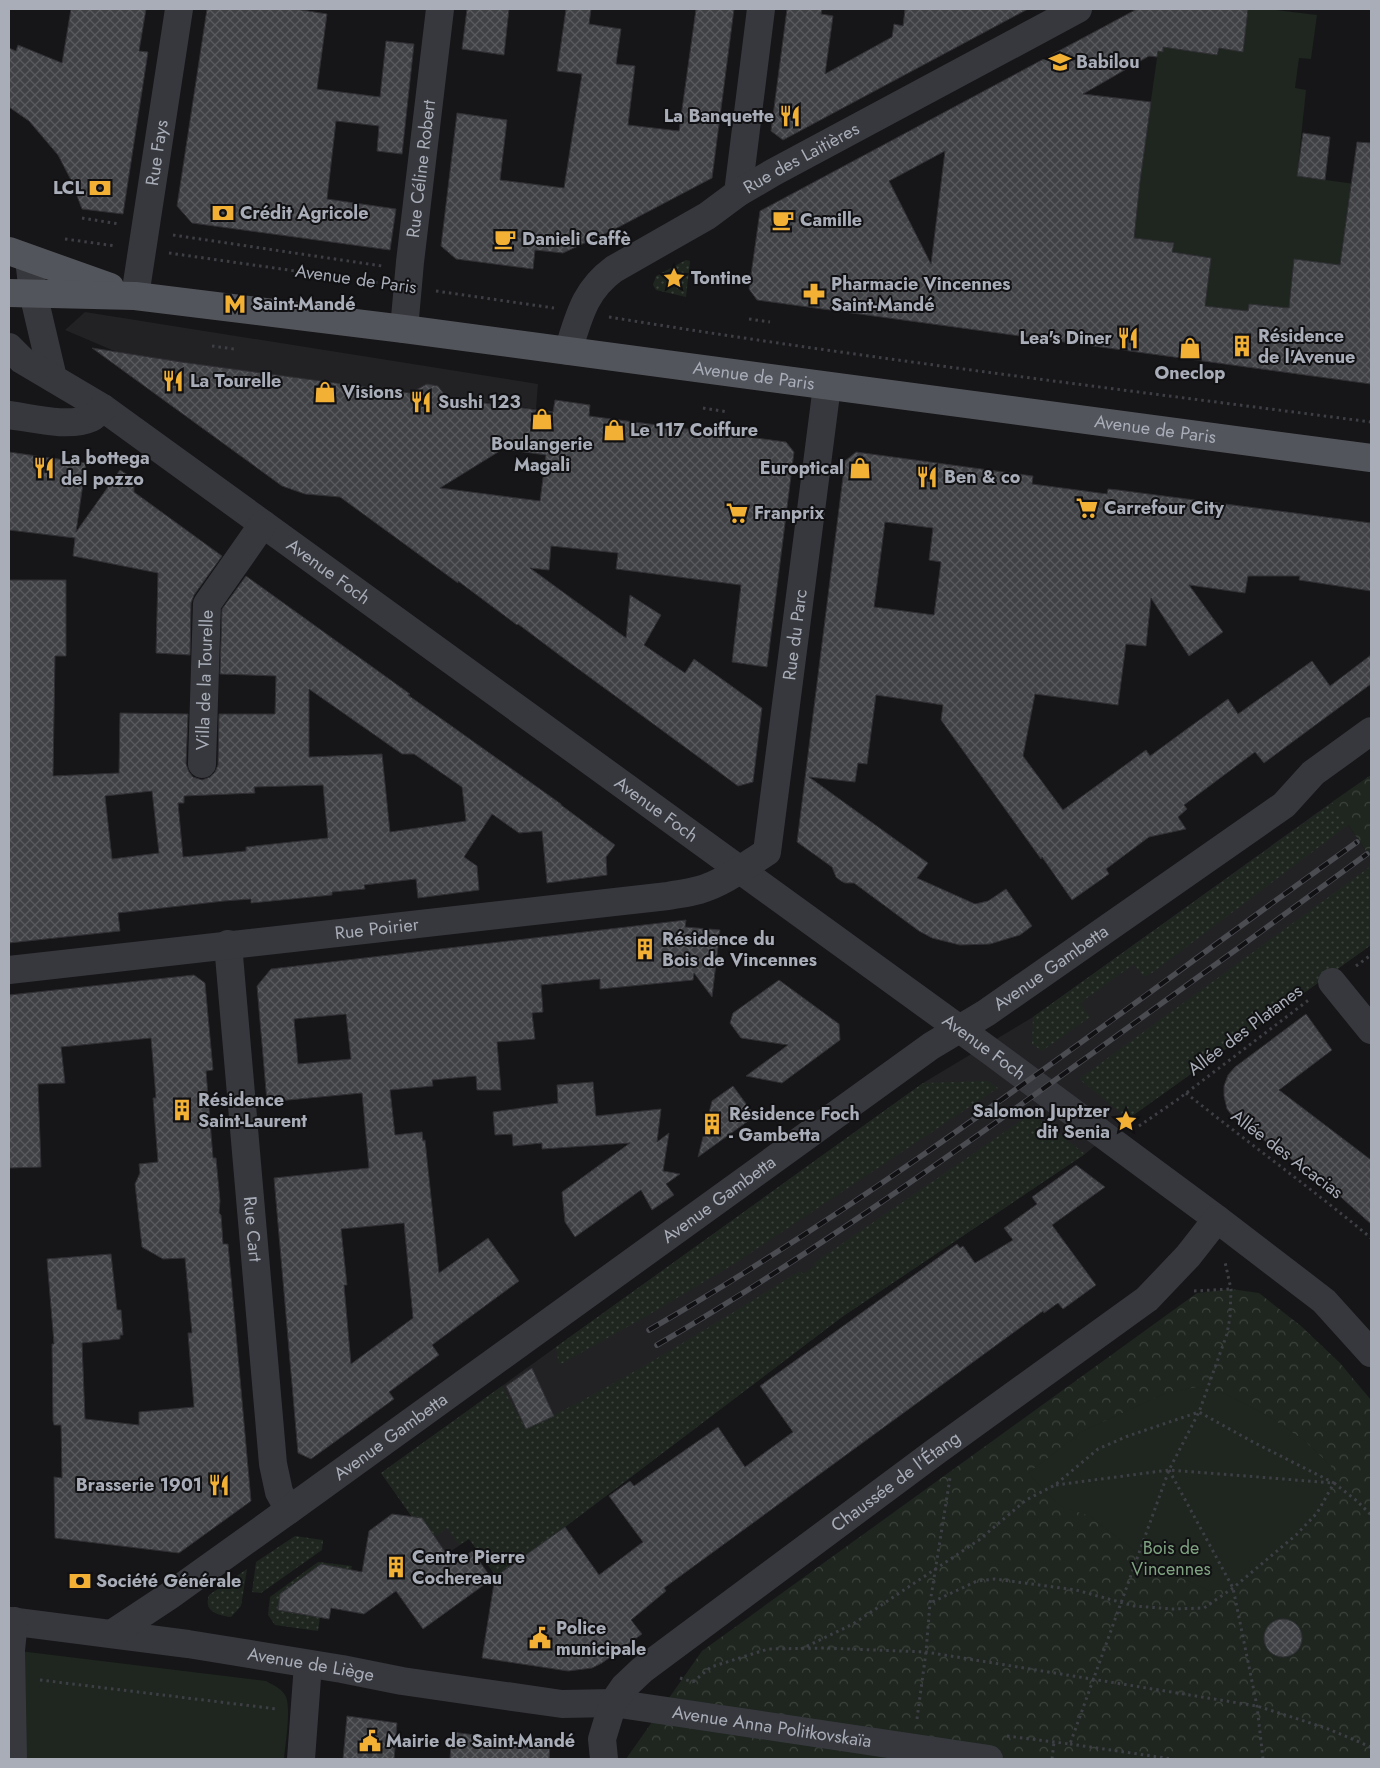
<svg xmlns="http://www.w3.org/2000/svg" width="1380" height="1768" font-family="Jost,sans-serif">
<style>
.built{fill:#222225}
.grass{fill:url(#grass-dots)}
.park{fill:url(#park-crowns)}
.garden{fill:#1e261f}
.building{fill:url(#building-cross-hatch);stroke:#303034;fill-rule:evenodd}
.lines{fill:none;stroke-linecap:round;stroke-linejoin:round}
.path{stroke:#3d3f44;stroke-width:3;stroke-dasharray:2.5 4;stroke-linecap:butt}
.minor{stroke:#37383d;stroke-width:28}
.major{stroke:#53555c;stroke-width:28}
.rail-casing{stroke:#4a4c52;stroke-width:5.5}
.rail{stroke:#111113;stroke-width:4;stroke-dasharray:11;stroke-linecap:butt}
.labels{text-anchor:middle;stroke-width:4;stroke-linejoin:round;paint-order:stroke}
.poi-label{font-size:18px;font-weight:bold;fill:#a8adb8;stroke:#111113;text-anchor:start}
.street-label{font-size:18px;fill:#a8adb8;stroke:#111113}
.park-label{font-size:18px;fill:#7fa381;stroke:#111113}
</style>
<defs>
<pattern id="grass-dots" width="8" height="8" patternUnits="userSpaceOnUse" patternTransform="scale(1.25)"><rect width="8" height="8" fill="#1e261f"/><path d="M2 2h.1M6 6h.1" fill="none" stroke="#3c433d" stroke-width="1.8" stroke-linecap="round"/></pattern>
<pattern id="park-crowns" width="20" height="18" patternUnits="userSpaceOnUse" patternTransform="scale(1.25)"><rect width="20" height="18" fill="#1e261f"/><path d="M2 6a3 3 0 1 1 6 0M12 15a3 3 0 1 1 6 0" fill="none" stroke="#3c433d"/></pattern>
<pattern id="building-cross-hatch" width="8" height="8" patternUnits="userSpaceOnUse" patternTransform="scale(1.25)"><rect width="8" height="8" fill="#404145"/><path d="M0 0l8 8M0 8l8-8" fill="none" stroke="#595a5e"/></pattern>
</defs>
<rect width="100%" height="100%" fill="#161618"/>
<path class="built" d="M85 312 538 384 536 409 181 362 119 353 65 330Z
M1332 802 1371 858V945L1128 1119 1085 1154 842 1317 565 1527 496 1576 469 1539 441 1558 381 1473 923 1083 1033 1017Z"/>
<path class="grass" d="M686 260 690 261 686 297 656 290 653 285 656 276Z
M1371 775 1348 825 1152 973 1144 977 1134 964 1080 1003 1090 1017 1042 1051 1032 1044 1033 1017Z
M1371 866V945L1128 1119 1079 1079Z
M988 1081 998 1088 734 1264 645 1317 559 1365 556 1347 923 1083Z
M1032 1113 1085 1154 842 1317 565 1527 496 1576 469 1539 459 1545 447 1528 429 1541 381 1473 502 1386 526 1429C621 1383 711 1326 800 1271L803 1274 815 1266 814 1263Z
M295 1536 323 1540 322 1550 261 1593 252 1592 256 1562Z
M318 1562 352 1566 351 1570 321 1564 280 1594 278 1610 320 1617 318 1631 275 1625 268 1615 270 1597Z
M247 1569 241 1606 231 1617C218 1615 203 1612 209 1595Z"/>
<path class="park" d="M1371 775V858L1332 802Z
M1231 1289 1259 1293 1301 1326 1340 1363 1371 1400V1759H626L702 1651 1197 1293Z"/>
<path class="garden" d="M1248 9H1267L1317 15 1311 59 1299 58 1295 88 1306 90 1297 176 1355 184 1344 268 1294 259 1288 317 1249 304 1248 311 1205 306 1211 258 1172 252 1173 243 1134 238 1140 177 1158 51 1162 52 1163 47 1217 54 1219 48 1242 52Z
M1197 1387 1226 1394 1270 1417 1305 1441 1331 1466 1334 1483 1317 1513 1296 1535 1233 1588 1210 1591 1151 1564 1090 1516 1060 1506 1028 1473 1083 1431 1166 1393Z
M11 1650 266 1681C273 1685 281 1688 285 1695 292 1706 285 1746 284 1759H9Z"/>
<path class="building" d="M71 9H146L139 51 148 52 123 214 82 209 71 180 58 155 29 121 9 107V48L16 51 18 45 62 63Z
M207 9H295L327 14 317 89 380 97 386 41 414 44 402 154 377 151 379 126 336 121 327 199 396 209 390 250 192 223 177 206Z
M467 9H509L504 55 462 49Z
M566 9H591L589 24 621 29 616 64 635 66 628 125 679 131 696 9H734L712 178 615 229 563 253 535 250 533 269 456 259 441 246 457 113 507 120 500 180 564 188 582 74 557 71Z
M787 9H822L821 14 833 16 825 74 892 37 894 24 903 26 905 9H1028L783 140 771 131Z
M1137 9H1248L1243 52 1219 48 1217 55 1163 47V52L1158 51 1157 57 1149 56 1083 94 1151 102 1140 181 1134 238 1174 243 1172 252 1211 258 1205 306 1248 311 1249 304 1289 308 1294 259 1340 265 1357 142 1371 143V384L757 300 749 289 760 211ZM945 151 931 264 889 181Z
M1303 133 1330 137 1325 180 1297 176Z
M92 348 181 362 410 393 427 384 438 386 447 398 553 412 555 400 590 405 589 416 786 442 794 452 767 667 732 662 741 585 616 569 618 553 551 546 549 570 530 568 626 638 630 595 661 615 644 645 685 673 694 659 762 708 753 782 738 786 562 657 518 624 517 625 458 581V583L340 497 305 494 282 486ZM503 449 546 455 540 501 440 488Z
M9 452 86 463 76 532 120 470 134 479V492L222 556 194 595 191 603 190 655 156 653 158 573 73 556 75 538 9 530Z
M856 452 1033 476 1032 484 1107 494 1108 489 1118 490 1371 523V591L1299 580 1300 576H1248L1245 593 1189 585 1223 632 1189 656 1151 598 1146 646 1126 644 1118 705 1035 694 1023 756 1063 810 1146 750 1150 756 1228 699 1238 714 1312 661 1330 686 1371 655V684L1264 763 1255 752 1184 805 1187 809 1178 817 1186 829 1149 837 1106 869 1109 874 1072 900 1042 857 1041 859 941 720 943 705 876 695 867 764 858 763 855 782 809 777 928 863 917 878 975 904 988 901 1006 889 1032 926 1020 935 990 944 960 945 932 938 919 931 854 883H845L841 881 836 877 832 867 797 842 845 461ZM885 522 933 528 929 560 941 562 934 615 874 607Z
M246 576 410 694 408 695 561 804V805L615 845 606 857 607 875 547 883 542 831 519 833 492 814 464 857 477 866 479 890 418 898 416 879 364 885 365 889 332 892V895L251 903V899L224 901 118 913 120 931 9 943V580H66V656H55L53 776 119 773 120 713 188 714 186 764 189 772 193 777 202 780 210 777 215 772 218 765 219 714H275L276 676 220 674 222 609ZM309 689 402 754H414L462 787 466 821 390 832 382 754 309 757ZM323 785 328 838 246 847V851L183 857 178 803H184V796L255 793 254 787ZM152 791 159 853 112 859 105 796Z
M686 920 685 927 720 930 712 997 694 973 693 980 600 989V979L541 985 543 1012 532 1013 535 1039 497 1042 501 1090H477L476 1076 432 1080 433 1086 390 1090 395 1135 422 1132 423 1141 425 1140 439 1273 488 1238 519 1281 432 1345 439 1355 389 1392 394 1399 311 1459 298 1453 274 1178 369 1168 362 1093 267 1102 257 986 271 969ZM346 1014 351 1059 298 1064 294 1019ZM404 1223 413 1318 351 1364 344 1285H347L341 1229Z
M194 975 205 983 213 1070 206 1071 213 1158H216L220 1201 219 1213 221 1215 223 1244H228L251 1501 179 1553 55 1538 54 1477 62 1478 61 1425H54L53 1421 52 1344H54L47 1259 111 1254 117 1310H121L123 1335H120V1339L82 1343 85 1419 139 1425V1412L194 1407 188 1333H192L185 1258 163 1259 142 1247 135 1184 140 1173 139 1164 158 1162 153 1098H156L151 1038 61 1047 65 1083 38 1084 41 1167 9 1168V995Z
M779 980 839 1024 840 1040 782 1083 746 1076 788 1045 741 1038 730 1023 733 1013Z
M1306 1014 1332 1050 1279 1090 1371 1160V1224L1324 1182 1242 1125 1234 1118 1227 1109 1224 1096V1086L1228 1075 1235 1067Z
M593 1082 596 1116 661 1109 657 1142 669 1133 663 1171 680 1174 666 1184 674 1195 652 1210 641 1190 575 1237 565 1222 562 1192 630 1143 542 1149V1143L513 1146 512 1134 495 1135 493 1112 558 1103 557 1085Z
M733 1086 755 1116 698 1157 712 1101Z
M1076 1165 1105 1187 1052 1225 1096 1285 1063 1309 1058 1303 1044 1313 1043 1311 664 1588 666 1591 631 1620 642 1634 602 1663 592 1668 568 1671 482 1658 495 1577 565 1527 599 1575 643 1542 609 1496 630 1481 634 1486 718 1427 745 1467 793 1432 760 1386 957 1244 960 1248 963 1246 975 1263 1013 1240 1004 1228 1037 1204 1032 1197Z
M532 1368 554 1416 526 1429 506 1386Z
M392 1514 422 1518 454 1565 472 1551 492 1579 423 1629 396 1591 364 1614 331 1608 329 1619 278 1610 280 1594 321 1564 362 1572 369 1531Z
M1264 1638a19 19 0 1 1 38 0a19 19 0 1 1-38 0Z
M347 1716 397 1723 394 1759H343Z
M452 1732 550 1745 549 1759H450Z"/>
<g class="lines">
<path class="path" d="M82 218 119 224
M173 235 382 266
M65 239 116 246
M169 253 380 283
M436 291 554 308
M609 317C862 358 1117 389 1371 422
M749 319 770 322
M212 346 234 349
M703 408 728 412
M1356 966 1371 955
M1186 1093C1247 1142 1311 1188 1371 1238
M1139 1126 1177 1100 1310 999
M1194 1291 1231 1289
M1169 1470 1233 1588 1257 1706 1263 1759
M1056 1485 1169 1470 1334 1483 1357 1501 1371 1515
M801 1649 853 1624 979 1540 1026 1500 1055 1485 1098 1449 1128 1436 1199 1412 1253 1442 1334 1483 1317 1513 1296 1535 1233 1588 1204 1608 1173 1609 1134 1606 1076 1590 995 1579 977 1581 930 1603
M680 1678 693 1682
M40 1680 277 1709
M693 1682 711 1667 768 1649 825 1648 926 1652 1257 1706 1326 1728 1371 1747
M917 1719 926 1652 930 1603 950 1478
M1007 1736 1070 1744 1169 1470 1199 1412 1227 1334 1230 1317 1231 1289 1225 1262
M1070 1744 1172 1759
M1052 1759 1054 1742"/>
<g class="minor">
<path d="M738 193 761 9"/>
<path d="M29 259 33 293 53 378"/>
<path id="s1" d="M135 296 179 9"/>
<path id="s2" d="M404 329 410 262 440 9"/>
<path id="s3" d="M9 347 22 360 103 408 990 1051 1217 1219 1324 1301 1371 1353"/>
<path id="s4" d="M568 351C579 317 584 291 614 269L707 216 738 193 774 172 1078 9"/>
<path d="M9 415C32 418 69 428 91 418 95 416 99 411 103 408"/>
<path id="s5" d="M202 764 207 604 263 524"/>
<path id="s6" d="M228 944 273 1464 279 1492 289 1510"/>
<path id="s7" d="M9 970 668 896C678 894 689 893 699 890 724 883 745 866 767 852L827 386"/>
<path d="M1332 982 1371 1030"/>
<path id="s8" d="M9 1621 188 1644 342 1669 402 1681 562 1704 613 1703 989 1759"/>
<path id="s9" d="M113 1633 169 1596 289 1510 931 1046 986 1013 1284 805 1313 773 1371 731"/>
<path d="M13 1759 11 1650 14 1621"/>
<path d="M301 1759 308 1664"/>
<path id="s10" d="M604 1759 602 1739 613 1703 624 1687 642 1670 935 1452 1147 1299 1188 1256 1217 1219"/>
</g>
<g class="major">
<path d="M9 251 110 287"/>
<path id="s11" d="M9 293 135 296 404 329 1371 458"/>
</g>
<g class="rail-casing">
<path id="rail" d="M649 1330C897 1187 1124 1008 1357 842
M657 1345C801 1261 937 1165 1072 1068 1171 997 1269 926 1367 854"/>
</g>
<use href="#rail" class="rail"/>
</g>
<defs>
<g id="school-bare" transform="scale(1.725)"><path d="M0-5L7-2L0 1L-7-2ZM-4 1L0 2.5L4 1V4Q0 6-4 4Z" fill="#f2b134" stroke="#111113" stroke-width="2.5" paint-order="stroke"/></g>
<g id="restaurant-bare" transform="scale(1.725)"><path d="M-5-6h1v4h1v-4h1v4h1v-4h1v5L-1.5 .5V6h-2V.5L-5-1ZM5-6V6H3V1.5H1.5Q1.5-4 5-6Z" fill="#f2b134" stroke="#111113" stroke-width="2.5" paint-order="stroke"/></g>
<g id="bank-bare" transform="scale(1.725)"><path d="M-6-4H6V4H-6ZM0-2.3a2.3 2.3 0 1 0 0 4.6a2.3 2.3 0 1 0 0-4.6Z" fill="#f2b134" stroke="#111113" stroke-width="2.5" paint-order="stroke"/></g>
<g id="cafe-bare" transform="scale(1.725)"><path d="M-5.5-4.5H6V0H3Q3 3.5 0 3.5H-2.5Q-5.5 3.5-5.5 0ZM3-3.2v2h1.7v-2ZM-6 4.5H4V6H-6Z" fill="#f2b134" stroke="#111113" stroke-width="2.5" paint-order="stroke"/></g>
<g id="sight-bare" transform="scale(1.725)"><path d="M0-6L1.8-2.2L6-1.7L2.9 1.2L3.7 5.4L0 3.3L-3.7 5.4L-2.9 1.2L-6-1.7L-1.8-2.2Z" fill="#f2b134" stroke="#111113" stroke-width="2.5" paint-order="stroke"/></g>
<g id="pharmacy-bare" transform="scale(1.725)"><path d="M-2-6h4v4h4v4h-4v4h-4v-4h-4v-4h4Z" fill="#f2b134" stroke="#111113" stroke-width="2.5" paint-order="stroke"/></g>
<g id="metro-bare" transform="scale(1.725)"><path d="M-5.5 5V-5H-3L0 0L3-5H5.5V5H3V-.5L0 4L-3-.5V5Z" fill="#f2b134" stroke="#111113" stroke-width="2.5" paint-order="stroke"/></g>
<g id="building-bare" transform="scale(1.725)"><path d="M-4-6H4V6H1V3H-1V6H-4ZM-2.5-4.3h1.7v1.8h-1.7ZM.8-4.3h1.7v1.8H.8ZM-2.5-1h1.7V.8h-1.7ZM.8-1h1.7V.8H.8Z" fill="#f2b134" stroke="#111113" stroke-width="2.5" paint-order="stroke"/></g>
<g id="shop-bare" transform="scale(1.725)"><path d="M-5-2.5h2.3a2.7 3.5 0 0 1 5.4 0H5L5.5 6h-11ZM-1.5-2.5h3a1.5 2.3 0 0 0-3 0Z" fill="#f2b134" stroke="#111113" stroke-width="2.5" paint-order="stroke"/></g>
<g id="supermarket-bare" transform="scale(1.725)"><path d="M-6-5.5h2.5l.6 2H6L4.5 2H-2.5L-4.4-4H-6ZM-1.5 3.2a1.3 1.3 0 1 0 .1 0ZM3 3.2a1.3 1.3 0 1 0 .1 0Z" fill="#f2b134" stroke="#111113" stroke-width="2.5" paint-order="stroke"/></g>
<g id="civic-bare" transform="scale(1.725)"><path d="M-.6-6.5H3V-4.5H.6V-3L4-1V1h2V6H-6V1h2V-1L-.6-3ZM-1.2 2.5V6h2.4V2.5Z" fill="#f2b134" stroke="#111113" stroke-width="2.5" paint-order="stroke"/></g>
</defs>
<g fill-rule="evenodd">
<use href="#school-bare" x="1060" y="62"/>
<use href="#restaurant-bare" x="790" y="116"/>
<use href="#bank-bare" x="100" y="188"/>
<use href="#bank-bare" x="223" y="213"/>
<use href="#cafe-bare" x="783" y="220"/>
<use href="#cafe-bare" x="505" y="239"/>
<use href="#sight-bare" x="674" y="278"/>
<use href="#pharmacy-bare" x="814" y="294"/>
<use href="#metro-bare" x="235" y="304"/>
<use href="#restaurant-bare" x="1128" y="338"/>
<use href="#building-bare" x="1242" y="346"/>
<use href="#shop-bare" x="1190" y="348"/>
<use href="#restaurant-bare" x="173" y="381"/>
<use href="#shop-bare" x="325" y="392"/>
<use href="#restaurant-bare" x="421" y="402"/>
<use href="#shop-bare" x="542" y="419"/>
<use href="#shop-bare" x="614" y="430"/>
<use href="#restaurant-bare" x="44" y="468"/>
<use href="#shop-bare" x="860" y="468"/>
<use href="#restaurant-bare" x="927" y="477"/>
<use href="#supermarket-bare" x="1087" y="508"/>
<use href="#supermarket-bare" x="737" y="513"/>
<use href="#building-bare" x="645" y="949"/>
<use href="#building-bare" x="182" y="1110"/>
<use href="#sight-bare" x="1126" y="1121"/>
<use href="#building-bare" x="712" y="1124"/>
<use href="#restaurant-bare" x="219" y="1485"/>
<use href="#building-bare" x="396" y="1567"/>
<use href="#bank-bare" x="80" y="1581"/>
<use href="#civic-bare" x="540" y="1638"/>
<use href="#civic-bare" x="370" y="1741"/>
</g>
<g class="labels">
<g class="poi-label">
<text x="1076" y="68">Babilou</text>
<text x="774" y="122" text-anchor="end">La Banquette</text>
<text x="84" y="194" text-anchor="end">LCL</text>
<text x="240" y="219">Crédit Agricole</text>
<text x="800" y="226">Camille</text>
<text x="522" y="245">Danieli Caffè</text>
<text x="691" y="284">Tontine</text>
<text x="831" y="290">Pharmacie Vincennes<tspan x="831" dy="21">Saint-Mandé</tspan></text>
<text x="252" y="310">Saint-Mandé</text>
<text x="1258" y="342">Résidence<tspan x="1258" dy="21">de l'Avenue</tspan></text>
<text x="1112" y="344" text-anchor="end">Lea's Diner</text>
<text x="1190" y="379" text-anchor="middle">Oneclop</text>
<text x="190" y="387">La Tourelle</text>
<text x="342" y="398">Visions</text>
<text x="438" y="408">Sushi 123</text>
<text x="630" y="436">Le 117 Coiffure</text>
<text x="542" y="450" text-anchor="middle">Boulangerie<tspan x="542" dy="21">Magali</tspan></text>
<text x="61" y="464">La bottega<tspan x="61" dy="21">del pozzo</tspan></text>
<text x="844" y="474" text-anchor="end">Europtical</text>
<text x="944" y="483">Ben &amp; co</text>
<text x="1104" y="514">Carrefour City</text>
<text x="754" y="519">Franprix</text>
<text x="662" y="945">Résidence du<tspan x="662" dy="21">Bois de Vincennes</tspan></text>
<text x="198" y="1106">Résidence<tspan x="198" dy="21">Saint-Laurent</tspan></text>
<text x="1110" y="1117" text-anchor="end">Salomon Juptzer<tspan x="1110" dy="21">dit Senia</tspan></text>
<text x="729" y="1120">Résidence Foch<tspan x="729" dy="21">- Gambetta</tspan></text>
<text x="202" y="1491" text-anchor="end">Brasserie 1901</text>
<text x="412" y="1563">Centre Pierre<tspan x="412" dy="21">Cochereau</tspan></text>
<text x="96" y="1587">Société Générale</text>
<text x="556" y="1634">Police<tspan x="556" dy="21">municipale</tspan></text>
<text x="386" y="1747">Mairie de Saint-Mandé</text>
</g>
<g class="street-label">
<text dy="6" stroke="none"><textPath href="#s1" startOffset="145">Rue Fays</textPath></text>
<text dy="6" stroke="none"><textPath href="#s4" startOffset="314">Rue des Laitières</textPath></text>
<text dy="6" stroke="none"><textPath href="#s2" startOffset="161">Rue Céline Robert</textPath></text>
<text transform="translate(356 279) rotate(8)" y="6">Avenue de Paris</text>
<text dy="6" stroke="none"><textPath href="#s11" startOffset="750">Avenue de Paris</textPath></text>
<text dy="6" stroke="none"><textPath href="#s11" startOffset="1155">Avenue de Paris</textPath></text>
<text dy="6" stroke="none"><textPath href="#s3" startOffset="391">Avenue Foch</textPath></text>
<text dy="6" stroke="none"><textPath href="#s7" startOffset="992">Rue du Parc</textPath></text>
<text dy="6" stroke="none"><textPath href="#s5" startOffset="84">Villa de la Tourelle</textPath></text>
<text dy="6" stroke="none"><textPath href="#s3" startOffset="796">Avenue Foch</textPath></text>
<text dy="6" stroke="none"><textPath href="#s7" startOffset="370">Rue Poirier</textPath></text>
<text dy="6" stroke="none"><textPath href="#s9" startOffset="1150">Avenue Gambetta</textPath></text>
<text transform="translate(1245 1030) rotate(-37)" y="6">Allée des Platanes</text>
<text dy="6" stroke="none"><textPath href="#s3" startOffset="1201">Avenue Foch</textPath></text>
<text transform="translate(1287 1154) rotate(37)" y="6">Allée des Acacias</text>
<text dy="6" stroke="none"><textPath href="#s9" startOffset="745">Avenue Gambetta</textPath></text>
<text dy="6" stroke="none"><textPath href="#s6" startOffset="286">Rue Cart</textPath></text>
<text dy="6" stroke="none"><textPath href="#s9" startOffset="340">Avenue Gambetta</textPath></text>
<text dy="6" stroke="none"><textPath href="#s10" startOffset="418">Chaussée de l'Étang</textPath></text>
<text dy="6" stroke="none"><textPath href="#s8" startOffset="305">Avenue de Liège</textPath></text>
<text dy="6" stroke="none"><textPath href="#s8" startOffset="771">Avenue Anna Politkovskaïa</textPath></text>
</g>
<g class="park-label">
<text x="1171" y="1554">Bois de<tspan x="1171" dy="21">Vincennes</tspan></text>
</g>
</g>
<rect width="1380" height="1768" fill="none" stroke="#a8adb8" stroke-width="20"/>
</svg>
